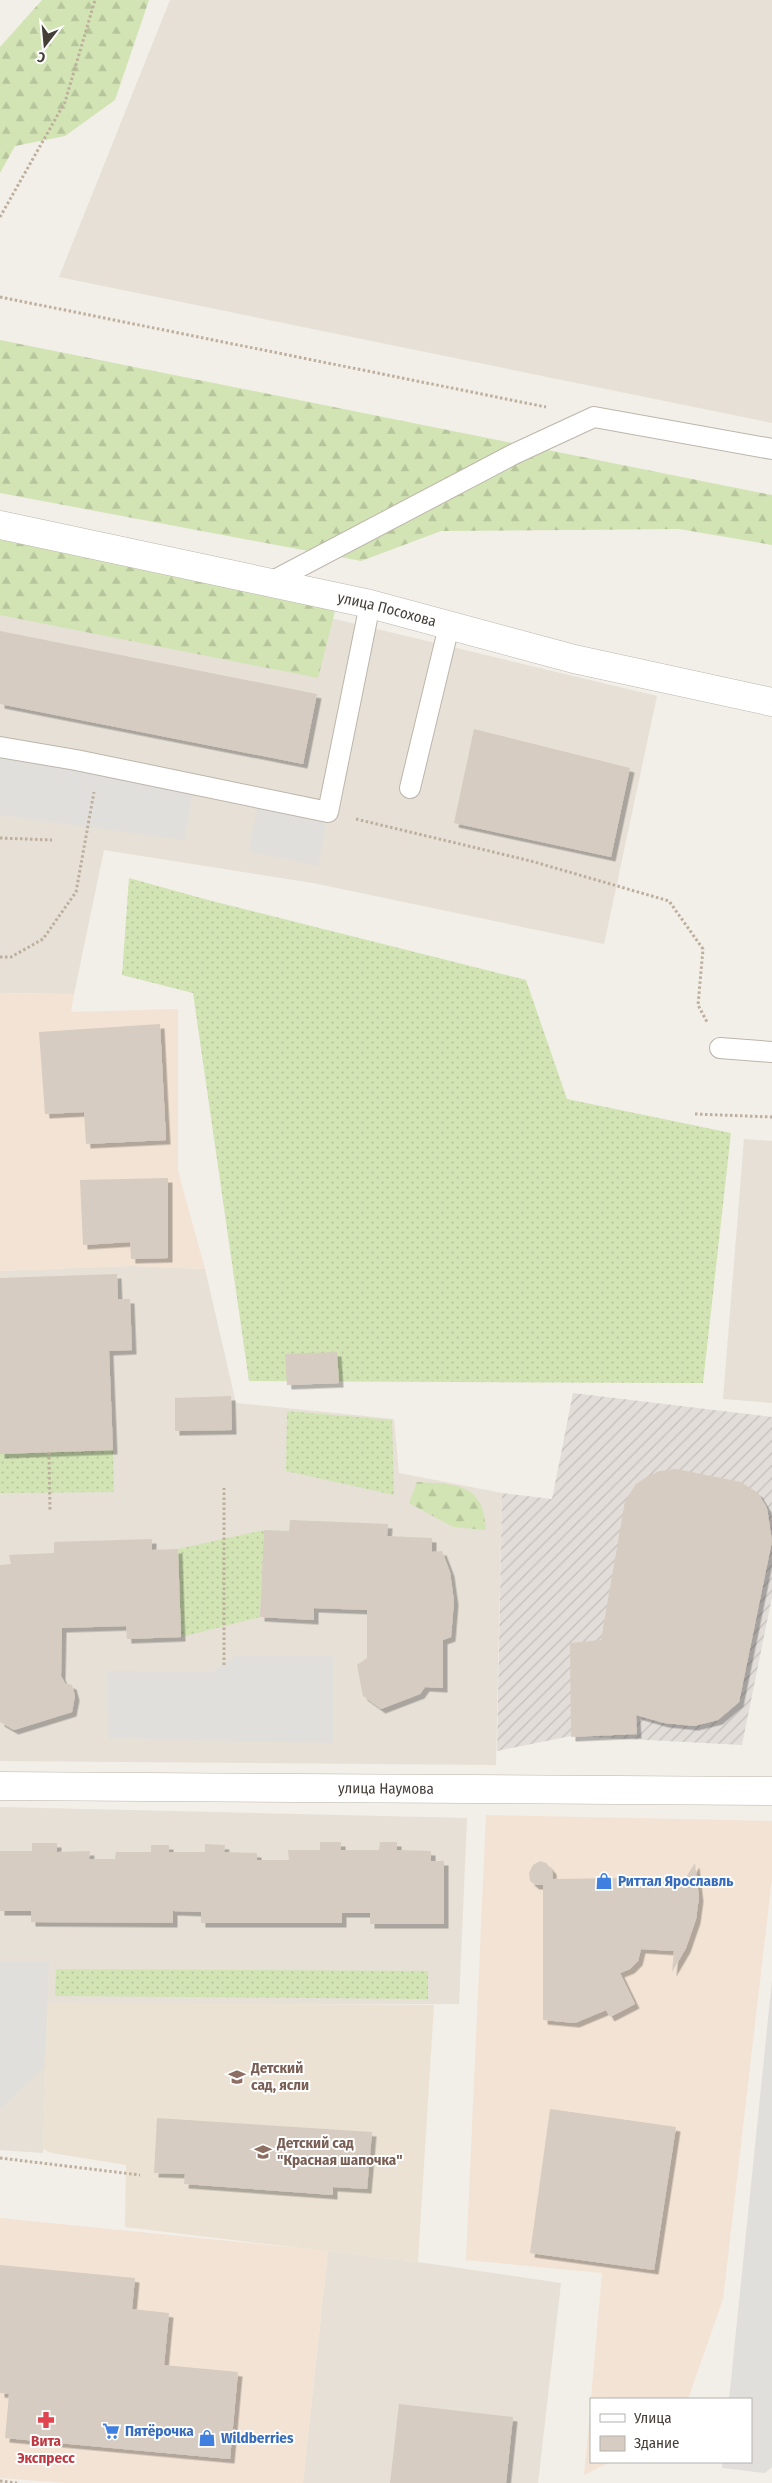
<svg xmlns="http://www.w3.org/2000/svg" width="772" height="2483" font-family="'Fira Sans Condensed',sans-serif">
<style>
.residential{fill:#e6e0d6}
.commercial{fill:#f3e3d4}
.industrial{fill:url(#industrial-furrows)}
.education{fill:#ebe2d3}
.grass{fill:url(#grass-dots)}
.forest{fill:url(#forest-firs)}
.parking{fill:#e1dfdc}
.building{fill:#d6ccc1;filter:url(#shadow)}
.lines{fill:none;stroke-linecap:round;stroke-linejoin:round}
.lane-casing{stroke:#bdb5ab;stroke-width:22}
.street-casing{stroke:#bdb5ab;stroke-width:29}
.path{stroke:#beaf9d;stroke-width:3;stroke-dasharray:2.5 2.5;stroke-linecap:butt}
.lane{stroke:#fff;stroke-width:20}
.street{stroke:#fff;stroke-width:28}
.labels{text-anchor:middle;stroke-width:4;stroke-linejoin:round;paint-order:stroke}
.street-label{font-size:15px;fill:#453e37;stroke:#fff}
.shop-label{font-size:15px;font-weight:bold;fill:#366cbe;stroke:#fff;text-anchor:start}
.education-label{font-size:15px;font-weight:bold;fill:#785e54;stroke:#fff;text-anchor:start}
.health-label{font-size:15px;font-weight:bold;fill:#be3a42;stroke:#fff}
</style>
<defs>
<pattern id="industrial-furrows" width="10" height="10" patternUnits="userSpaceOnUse" patternTransform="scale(1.25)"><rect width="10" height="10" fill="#e2ddd9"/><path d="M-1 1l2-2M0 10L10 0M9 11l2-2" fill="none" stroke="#c3bfbb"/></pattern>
<pattern id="grass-dots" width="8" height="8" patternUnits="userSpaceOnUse" patternTransform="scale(1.25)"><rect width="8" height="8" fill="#d2e4b4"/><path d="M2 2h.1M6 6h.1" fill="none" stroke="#b6c59b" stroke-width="1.8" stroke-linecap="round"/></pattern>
<pattern id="forest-firs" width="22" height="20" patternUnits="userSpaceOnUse" patternTransform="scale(1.25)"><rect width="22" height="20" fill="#d2e4b4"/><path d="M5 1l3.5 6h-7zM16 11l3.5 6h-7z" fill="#b6c59b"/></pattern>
<filter id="shadow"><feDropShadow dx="4.5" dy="4.5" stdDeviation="0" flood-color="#0004"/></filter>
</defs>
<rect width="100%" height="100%" fill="#f2eee8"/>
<path class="residential" d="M170 0H772V423L59 277Z
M0 539 657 696 604 944 313 883 104 850 74 994 0 993Z
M744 1139 772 1141V1403L723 1399Z
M131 1266 205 1269 236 1403 394 1419 399 1473 502 1493 496 1765 0 1761V1271Z
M0 1807 467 1818 459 2004 48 2005 43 2153 0 2150Z
M328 2251 418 2262 561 2283 538 2483H303Z"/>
<path class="commercial" d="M0 993 74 994 71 1012 178 1009V1171L205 1269 131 1266 0 1271Z
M486 1815 772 1821V1878L723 2299 688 2399H591L602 2273 466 2260Z
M0 2218 328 2251 303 2483H66L0 2478Z
M591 2403V2462H610L584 2475Z"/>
<path class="industrial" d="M573 1393 772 1417V1597L742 1745 571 1736 497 1751 502 1493 552 1499Z"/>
<path class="education" d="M48 2003 434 2005 418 2262 125 2227 126 2165 52 2153 43 2149Z"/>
<path class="grass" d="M129 878 208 900 526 980 567 1099 731 1133 703 1383 249 1381 193 993 122 975Z
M287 1411 392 1420 394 1495 286 1471Z
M113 1450 114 1492 0 1493V1454Z
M264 1530 260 1617 181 1637 178 1549Z
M56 1969 428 1971V1999L55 1996Z"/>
<path class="forest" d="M42 0H149L115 100 65 136 15 146 0 173V47Z
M0 340 772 495V545L679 529 441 531 361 561 0 493Z
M0 538 337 603 318 678 0 615Z
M417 1482C456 1484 484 1483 486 1530L453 1527 409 1503Z"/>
<path class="parking" d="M0 749 194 785 184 840 0 815Z
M259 799 328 812 318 866 249 851Z
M236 1656H333V1743L109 1738 107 1671 212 1672Z
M0 1961H49L44 2067 0 2109Z
M772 1980V2467L765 2473 722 2468V2462H751V2399H729Z"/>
<path class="building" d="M0 631 317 694 303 764 0 704Z
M474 729 630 768 611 857 454 823Z
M160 1024 166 1140 86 1144 84 1112 45 1114 39 1032Z
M168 1178V1258L131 1259 130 1242 83 1245 80 1180Z
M117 1274 118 1299H130L132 1350 109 1351 113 1450 0 1454V1278Z
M337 1352 339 1383 287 1385 285 1354Z
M231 1396 232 1430 175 1431V1398Z
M676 1469 741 1482 758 1493 767 1508 772 1541 739 1702 718 1720 694 1726 664 1723 636 1715 637 1734 571 1737 570 1643 601 1640 625 1501 636 1484 648 1476 660 1471Z
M290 1520 388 1524 387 1536 432 1538V1552L442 1551 450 1572 454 1601 451 1637 443 1640V1688L425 1687 420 1694 381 1709 363 1696 357 1665 367 1658V1610L314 1608V1620L260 1617 264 1530 289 1531Z
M152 1539V1550L178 1549 181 1637 127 1639 126 1626 62 1628 61 1676 65 1683 72 1685 75 1696 72 1712 14 1730 0 1722V1565L11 1564 9 1555 54 1553V1542Z
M320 1842H341V1850H379L380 1842H397V1850L431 1851V1861H444V1924H370V1913H342V1923H201V1912L173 1911V1923L31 1922V1911H0V1851H32V1843H57V1852L90 1851 89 1859H115L116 1852H151V1845H169V1852H205V1844L225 1845 224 1852 257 1853V1860H289L288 1850H320Z
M540 1861 546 1863 552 1870 553 1879 686 1877 695 1863 699 1897 696 1919 686 1948 672 1972 674 1951 641 1949 638 1961 630 1969 620 1973 635 2004 610 2017 606 2010 575 2023 543 2020V1885H535L530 1881 529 1873 533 1865Z
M550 2109 676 2127 654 2270 530 2253Z
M157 2118 372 2132 367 2189 333 2187V2195L184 2184 185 2174 154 2173Z
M0 2265 135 2278 132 2309 169 2313 164 2365 238 2372 230 2459 5 2438 9 2394 0 2393Z
M399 2404 513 2417 506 2483H390Z"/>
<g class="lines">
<g class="lane-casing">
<path id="lane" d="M269 583 514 454 594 417 772 449
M0 747 76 760 328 812 370 604
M410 788 449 626
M720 1048 772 1052"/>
</g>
<g class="street-casing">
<g id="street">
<path id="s1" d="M0 525 370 604 574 659 772 702"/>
<path id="s2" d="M0 1786 772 1791"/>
</g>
</g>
<path class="path" d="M0 217 65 102 95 0
M0 297 546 407
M356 819 531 861 669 901 703 949 698 1005 707 1022
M0 838 52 840
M0 957H11L43 939 76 892 94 792
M695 1114 772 1117
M49 1452 50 1511
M224 1665V1488
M0 2158 140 2175
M0 2481 17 2483"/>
<use href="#lane" class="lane"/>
<use href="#street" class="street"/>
</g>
<defs>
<g id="shop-bare" transform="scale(1.35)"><path d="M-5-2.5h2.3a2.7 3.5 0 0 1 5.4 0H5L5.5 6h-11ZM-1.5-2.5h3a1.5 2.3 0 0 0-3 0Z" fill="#3f7fe0" stroke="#fff" stroke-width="2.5" paint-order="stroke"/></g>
<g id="school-bare" transform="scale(1.35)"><path d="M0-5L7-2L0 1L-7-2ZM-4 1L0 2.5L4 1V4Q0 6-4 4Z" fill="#8d6e63" stroke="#fff" stroke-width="2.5" paint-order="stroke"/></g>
<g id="pharmacy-bare" transform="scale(1.35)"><path d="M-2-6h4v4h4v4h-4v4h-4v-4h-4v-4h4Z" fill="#e0444e" stroke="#fff" stroke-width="2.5" paint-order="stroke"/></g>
<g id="supermarket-bare" transform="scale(1.35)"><path d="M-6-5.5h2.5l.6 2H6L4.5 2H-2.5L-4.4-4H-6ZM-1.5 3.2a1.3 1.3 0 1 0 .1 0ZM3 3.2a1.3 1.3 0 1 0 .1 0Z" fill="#3f7fe0" stroke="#fff" stroke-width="2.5" paint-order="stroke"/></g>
</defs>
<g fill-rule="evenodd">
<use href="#shop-bare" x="604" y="1881"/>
<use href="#school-bare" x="237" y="2077"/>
<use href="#school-bare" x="263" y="2152"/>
<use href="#pharmacy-bare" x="46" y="2420"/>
<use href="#supermarket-bare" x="111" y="2431"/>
<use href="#shop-bare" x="207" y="2438"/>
</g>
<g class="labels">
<g class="street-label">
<text dy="5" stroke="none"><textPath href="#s1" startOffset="396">улица Посохова</textPath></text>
<text dy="5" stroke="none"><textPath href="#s2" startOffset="386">улица Наумова</textPath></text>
</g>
<g class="shop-label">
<text x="618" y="1886">Риттал Ярославль</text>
<text x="125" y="2436">Пятёрочка</text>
<text x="221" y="2443">Wildberries</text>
</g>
<g class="education-label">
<text x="251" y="2073">Детский<tspan x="251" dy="17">сад, ясли</tspan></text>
<text x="277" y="2148">Детский сад<tspan x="277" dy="17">"Красная шапочка"</tspan></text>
</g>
<g class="health-label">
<text x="46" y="2446">Вита<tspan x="46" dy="17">Экспресс</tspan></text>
</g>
</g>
<rect x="590" y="2398" width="162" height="65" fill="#ffffff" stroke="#b5b2af"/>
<rect x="600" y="2414" width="25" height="8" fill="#ffffff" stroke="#b5b2af"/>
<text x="634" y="2423" font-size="15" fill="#453e37">Улица</text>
<rect x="600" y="2436" width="25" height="15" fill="#d6ccc1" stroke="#b5b2af"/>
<text x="634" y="2448" font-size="15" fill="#453e37">Здание</text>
<g transform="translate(45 45) rotate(196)" stroke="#ffffff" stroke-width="4" paint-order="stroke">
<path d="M0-4L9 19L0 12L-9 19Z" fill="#453e37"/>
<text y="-8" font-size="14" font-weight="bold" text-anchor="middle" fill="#453e37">С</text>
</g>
</svg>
